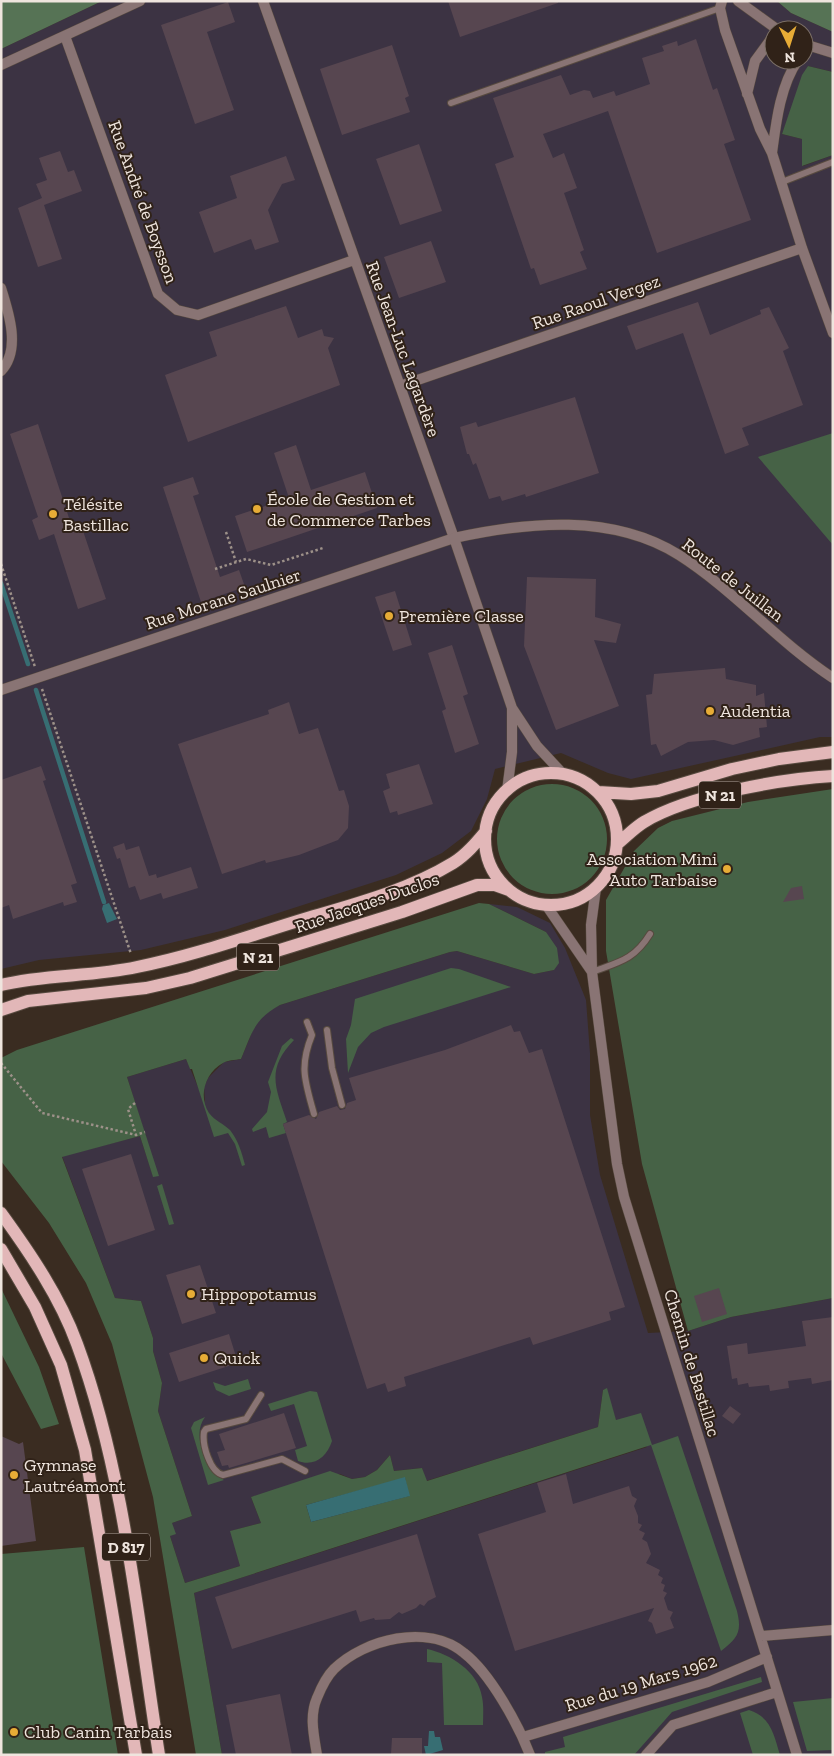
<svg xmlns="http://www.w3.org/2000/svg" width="834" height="1756" font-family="'Zilla Slab',serif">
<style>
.industrial{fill:#3c3343;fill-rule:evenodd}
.green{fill:#466246;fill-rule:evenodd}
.forest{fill:#567355}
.water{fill:#376e73}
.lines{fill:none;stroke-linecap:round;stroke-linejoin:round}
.stream{stroke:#376e73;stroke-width:4.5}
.building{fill:#574650}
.service-casing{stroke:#574a3f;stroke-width:8}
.minor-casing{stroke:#574a3f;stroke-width:11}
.tertiary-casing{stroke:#574a3f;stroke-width:11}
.primary-casing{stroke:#574a3f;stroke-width:14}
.path{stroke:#9d9189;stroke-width:2.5;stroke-dasharray:2.5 2.5;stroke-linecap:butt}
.service{stroke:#897474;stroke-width:6}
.minor{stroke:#897474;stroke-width:10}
.tertiary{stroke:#897474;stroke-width:10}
.primary{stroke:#e2b7b8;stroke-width:12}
.poi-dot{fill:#e7ac36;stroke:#302218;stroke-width:2}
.labels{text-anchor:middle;stroke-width:4;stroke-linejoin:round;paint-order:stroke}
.shield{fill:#302218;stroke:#b6aaa3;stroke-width:1}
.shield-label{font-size:16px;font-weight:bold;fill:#efe5de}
.street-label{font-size:18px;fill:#efe5de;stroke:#302218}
.poi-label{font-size:18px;fill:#efe5de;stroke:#302218;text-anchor:start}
</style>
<rect width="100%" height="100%" fill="#3a2c21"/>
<path class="industrial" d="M102 1H777L791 13 833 32V72L808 66 782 134 802 139 803 166 833 155V737H820L631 779 608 773 561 753 495 769 487 799 471 831 442 853 396 875 225 930 141 950 39 960 1 969V49ZM774 30H804V60H774Z
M489 904 517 907 550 923 565 948 586 1000 590 1053V1115L600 1175 648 1333 688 1331 731 1317 833 1298V1755H222L194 1593 647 1447 616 1421 606 1389 603 1390 598 1427 426 1481 422 1468 394 1471 390 1455 377 1470 365 1477 352 1479 340 1474 251 1497 261 1523 231 1531 240 1566 185 1583 170 1536 172 1523 192 1516 158 1411 162 1383 153 1351V1338L141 1301 115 1298 62 1156 140 1136 153 1176H158L127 1077 186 1059 205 1103 204 1087 208 1078 224 1062 241 1059 254 1027 264 1013 280 1005 450 952 457 951 534 974 554 970 546 932Z"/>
<path class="green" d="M808 66 833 72V155L802 166V139L782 134 802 75Z
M833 433V545L758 457Z
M497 839a55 55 0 1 1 110 0a55 55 0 1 1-110 0Z
M833 789V1298L731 1317 688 1331 642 1164 606 951V900L634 851 658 828 672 821 748 802Z
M479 903 489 904 546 932 557 948 559 963 554 970 534 974 457 951 450 952 280 1005C254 1019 252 1033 241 1059 235 1060 228 1060 223 1063 205 1073 198 1096 209 1113 215 1121 224 1124 230 1130 238 1140 242 1153 245 1165L242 1166 235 1144 228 1133 214 1137 192 1069H190L186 1059 127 1077 159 1176 153 1177 140 1136 62 1157 115 1298 141 1301 153 1338V1351L162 1383 158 1411 192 1516 172 1523 176 1534 170 1536 185 1583 240 1566 230 1531 261 1523 251 1497 330 1471 352 1479 365 1477 377 1470 390 1455 394 1471 422 1468 427 1481 598 1427 603 1390 607 1388 616 1420 641 1413 652 1445 678 1436 737 1611C742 1632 738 1638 721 1651L651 1445 194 1593 222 1755H196L153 1497 112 1344 86 1283 49 1223 1 1161V1058L17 1050ZM405 1478 409 1496 311 1522 306 1505Z
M451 968 459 969 511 987 384 1027 371 1033 358 1047 348 1073 346 1039 351 1025 355 999Z
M291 1038 294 1040C265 1070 276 1088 287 1122L283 1124 286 1133 269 1138 266 1127 253 1132 252 1129 267 1112 271 1092 268 1082 282 1046Z
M162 1184 174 1224 169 1225 157 1186Z
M1 1288 39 1367 59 1424 41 1429 1 1353Z
M248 1379 251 1389 229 1396 216 1390 213 1382 225 1386Z
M310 1391 317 1392 332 1441C327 1457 314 1467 298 1461L295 1450 307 1446 294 1404 271 1411 268 1404Z
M205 1417C191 1435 206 1469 224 1480L208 1485 191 1428 194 1422Z
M84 1547 118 1755H1V1554Z
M427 1649C450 1654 478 1671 482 1697 484 1706 483 1716 483 1725H444L442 1663 427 1662Z
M761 1677 762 1682 672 1712 634 1755H545V1752L565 1747 563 1737Z
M833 1698V1750L807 1751 793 1702Z
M749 1710C771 1717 774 1735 780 1755H753L740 1713Z"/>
<path class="forest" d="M1 1H102L1 49Z
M777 1H833V32L791 13Z"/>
<path class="water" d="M109 903 117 919 107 923 102 909 103 905Z
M405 1477 410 1496 311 1522 306 1505Z
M429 1731H434L435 1737H440L443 1750 426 1755 424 1746H428Z"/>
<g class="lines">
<path class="stream" d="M1 583 28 664
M36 690 104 902"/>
</g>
<path class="building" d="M448 1H558V3L460 37Z
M228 2 235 22 207 32 234 110 195 124 161 25Z
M696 39 713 90 717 88 735 140 724 144 751 220 657 253 608 111 543 134 553 158 564 153 577 188 564 193 584 250 580 252 587 269 540 285 534 268 531 269 495 164 514 157 493 98 561 75 570 95 584 90 590 91 593 98 614 91 616 96 650 84 642 58 664 51 662 46 677 41 678 46Z
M392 45 409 96 405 98 410 112 342 135 320 69Z
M419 144 442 211 400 225 376 159Z
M60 151 68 172 74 170 82 191 44 205 62 259 38 267 18 208 42 198 36 184 47 180 39 158Z
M286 156 295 180 282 184 268 210 279 242 255 250 251 239 214 253 199 212 237 198 230 176Z
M431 241 446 282 399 298 384 257Z
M698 302 710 335 761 314 760 310 769 307 789 348 783 351 803 405 742 428 749 445 725 454 683 333 636 350 627 326Z
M286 306 298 338 322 329 324 336 334 338 328 348 340 385 188 442 165 375 217 356 209 332Z
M575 397 599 473 526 497 525 494 502 501 500 496 489 499 476 463 473 465 469 454H467L460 427 476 422 478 427Z
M38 424 71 524 80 522 106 599 78 609 54 534 39 540 32 520 38 517 10 434Z
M296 445 311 490 365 472 377 508 247 552 235 516 289 498 274 453Z
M193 477 199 494 193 496 220 577 239 570 245 587 201 602 163 487Z
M527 577 596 579 595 617 621 624 616 643 594 640 619 706 556 730 524 646Z
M395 591 412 645 393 651 375 597Z
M452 645 468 694 463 696 479 744 455 753 442 711 446 709 428 653Z
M725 668 726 679 756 685V696L764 693 767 727 759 728 760 737 733 745 714 740 688 742 661 756 656 744 651 745 646 695 652 694 654 674Z
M289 702 299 734 318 728 339 791 344 790 349 806 348 828 338 840 299 855 266 863 265 860 222 874 178 744 269 714 268 710Z
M419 764 433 804 398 815 397 811 390 813 383 791 390 788 386 774Z
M41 766 46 780 43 781 77 883 71 885 77 902 64 906 63 902 13 919 9 905 1 908V780Z
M124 843 126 850 139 846 149 876 156 874 157 878 191 867 198 888 163 899 161 893 140 900 135 886 129 888 120 858 117 859 113 847Z
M802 886 804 899 783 902 791 888Z
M511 1025 514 1032 520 1031 529 1053 542 1049 625 1307 609 1312 611 1320 533 1345 530 1337 404 1377 406 1386 388 1392 385 1383 367 1389 283 1124 309 1115 316 1119 319 1112 337 1106 340 1110 345 1109 347 1103 356 1100 349 1078 445 1050Z
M131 1154 155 1230 108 1246 82 1169Z
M200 1265 216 1313 182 1324 166 1275Z
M719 1288 727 1314 702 1322 694 1296Z
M833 1317V1380L812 1384 811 1378 788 1381 789 1388 770 1391 769 1385 749 1387 748 1383 738 1385 737 1378 732 1379 727 1346 747 1343 748 1354 806 1346 802 1321Z
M229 1334 238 1363 179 1382 169 1353Z
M730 1406 741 1414 733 1424 722 1416Z
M284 1413 296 1448 229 1468 228 1465 222 1466 217 1452 225 1450 219 1434Z
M1 1436 19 1444 23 1442 36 1541 1 1546Z
M566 1474 573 1504 629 1486 632 1496 637 1499 634 1506 638 1516V1523L642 1525 639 1530 645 1533 642 1539 647 1542 651 1554 646 1563 660 1570 658 1575 663 1578 661 1583 665 1585 663 1591 667 1593 664 1598 668 1610 673 1612 670 1618 674 1628 656 1634 652 1623 648 1621 654 1608 515 1651 478 1534 546 1512 537 1483Z
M417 1534 436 1597 428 1601 424 1606 420 1604 416 1608 402 1614 399 1612 390 1619 375 1620 374 1618 360 1622 356 1610 232 1649 215 1597Z
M280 1694 292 1755H236L226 1705Z
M392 1738H422V1755L391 1754Z"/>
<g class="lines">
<g class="service-casing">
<path id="service" d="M451 103 720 8
M782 182 833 162
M592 972C619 962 634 960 650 934
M307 1022 312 1035C299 1067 305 1081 314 1114
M327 1030 332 1068 342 1105
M261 1395 246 1419 206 1429 204 1432C202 1445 210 1472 223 1475L282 1459 305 1471"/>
</g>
<g class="minor-casing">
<path id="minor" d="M722 1 720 8 725 30 760 129 772 153 802 248 833 333
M738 1 778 30
M65 36 158 294 177 310 198 315 354 260
M804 44 833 53
M1 65 140 1
M747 94 755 61 774 35
M772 153C776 123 780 86 798 60
M1 288C9 313 21 350 1 371
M400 386 802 248
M1 690 454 538 263 1
M596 888 591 925 592 972 617 1164 624 1197 797 1755
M546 905 592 972
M761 1636 833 1630
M523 1737 708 1682 767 1657
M317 1755C314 1736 309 1716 317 1698 321 1688 326 1677 334 1669 365 1639 428 1623 464 1653 490 1673 518 1724 530 1755
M646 1755 673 1725 777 1692"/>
</g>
<g class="tertiary-casing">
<path id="tertiary" d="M563 774 537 746 512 708 454 538C527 522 612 513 679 555 734 590 778 642 833 678
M507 791 512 752V709"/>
</g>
<g class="primary-casing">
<path id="primary" d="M485 839a66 66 0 1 1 132 0a66 66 0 1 1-132 0Z
M598 792 631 794 658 791 732 769 779 759 833 752
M617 844C626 837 634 828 644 822 689 795 780 779 833 776
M1 985C45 974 92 977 137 967 192 956 246 937 301 920 352 905 407 891 453 863 466 855 476 843 486 831
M1 1010 28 1001 146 988 190 978 402 912 477 885H495L509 890
M1 1213C30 1253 60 1297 77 1344 124 1471 138 1621 159 1755
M1 1249 35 1307 61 1365 85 1450 136 1755"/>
</g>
<path class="path" d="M226 532 236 562
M1 564 35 667
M215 569 246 559 271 565 323 548
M42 689 131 954
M1 1063 42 1113 136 1135 145 1132
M135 1103 128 1109 136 1135"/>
<use href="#service" class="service"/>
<use href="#minor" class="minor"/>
<use href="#tertiary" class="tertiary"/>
<use href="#primary" class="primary"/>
</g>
<g class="poi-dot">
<circle cx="257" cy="509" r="5"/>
<circle cx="53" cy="514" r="5"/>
<circle cx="389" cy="616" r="5"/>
<circle cx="710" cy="711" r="5"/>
<circle cx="727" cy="869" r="5"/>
<circle cx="191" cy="1294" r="5"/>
<circle cx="204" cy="1358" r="5"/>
<circle cx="14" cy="1475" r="5"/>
<circle cx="14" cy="1732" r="5"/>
</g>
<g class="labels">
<g class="shield">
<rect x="699" y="781.5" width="42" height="27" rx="4"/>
<rect x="237" y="943.5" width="42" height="27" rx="4"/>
<rect x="102" y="1533.5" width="48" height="27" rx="4"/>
</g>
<g class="shield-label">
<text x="720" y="801">N 21</text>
<text x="258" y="963">N 21</text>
<text x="126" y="1553">D 817</text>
</g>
<g class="street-label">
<text transform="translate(143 202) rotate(70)" y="6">Rue André de Boysson</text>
<text transform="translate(596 302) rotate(-19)" y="6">Rue Raoul Vergez</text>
<text transform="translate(403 349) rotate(70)" y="6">Rue Jean-Luc Lagardère</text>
<text transform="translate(733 580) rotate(38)" y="6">Route de Juillan</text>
<text transform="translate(223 599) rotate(-18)" y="6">Rue Morane Saulnier</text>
<text transform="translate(367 903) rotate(-19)" y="6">Rue Jacques Duclos</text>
<text transform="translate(692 1363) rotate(73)" y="6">Chemin de Bastillac</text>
<text transform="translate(641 1683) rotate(-17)" y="6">Rue du 19 Mars 1962</text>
</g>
<g class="poi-label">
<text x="267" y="505">École de Gestion et<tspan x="267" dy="21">de Commerce Tarbes</tspan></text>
<text x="63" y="510">Télésite<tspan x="63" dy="21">Bastillac</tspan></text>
<text x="399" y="622">Première Classe</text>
<text x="720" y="717">Audentia</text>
<text x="717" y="865" text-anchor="end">Association Mini<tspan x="717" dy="21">Auto Tarbaise</tspan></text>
<text x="201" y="1300">Hippopotamus</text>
<text x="214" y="1364">Quick</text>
<text x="24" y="1471">Gymnase<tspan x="24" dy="21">Lautréamont</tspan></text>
<text x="24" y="1738">Club Canin Tarbais</text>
</g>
</g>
<rect width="834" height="1756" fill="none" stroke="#efe5de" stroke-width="5"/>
<g transform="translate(789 45) rotate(176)"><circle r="24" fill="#302218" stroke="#7c7067"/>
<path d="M0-4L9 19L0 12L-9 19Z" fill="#e7ac36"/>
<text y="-8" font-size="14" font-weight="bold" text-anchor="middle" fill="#efe5de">N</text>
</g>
</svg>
